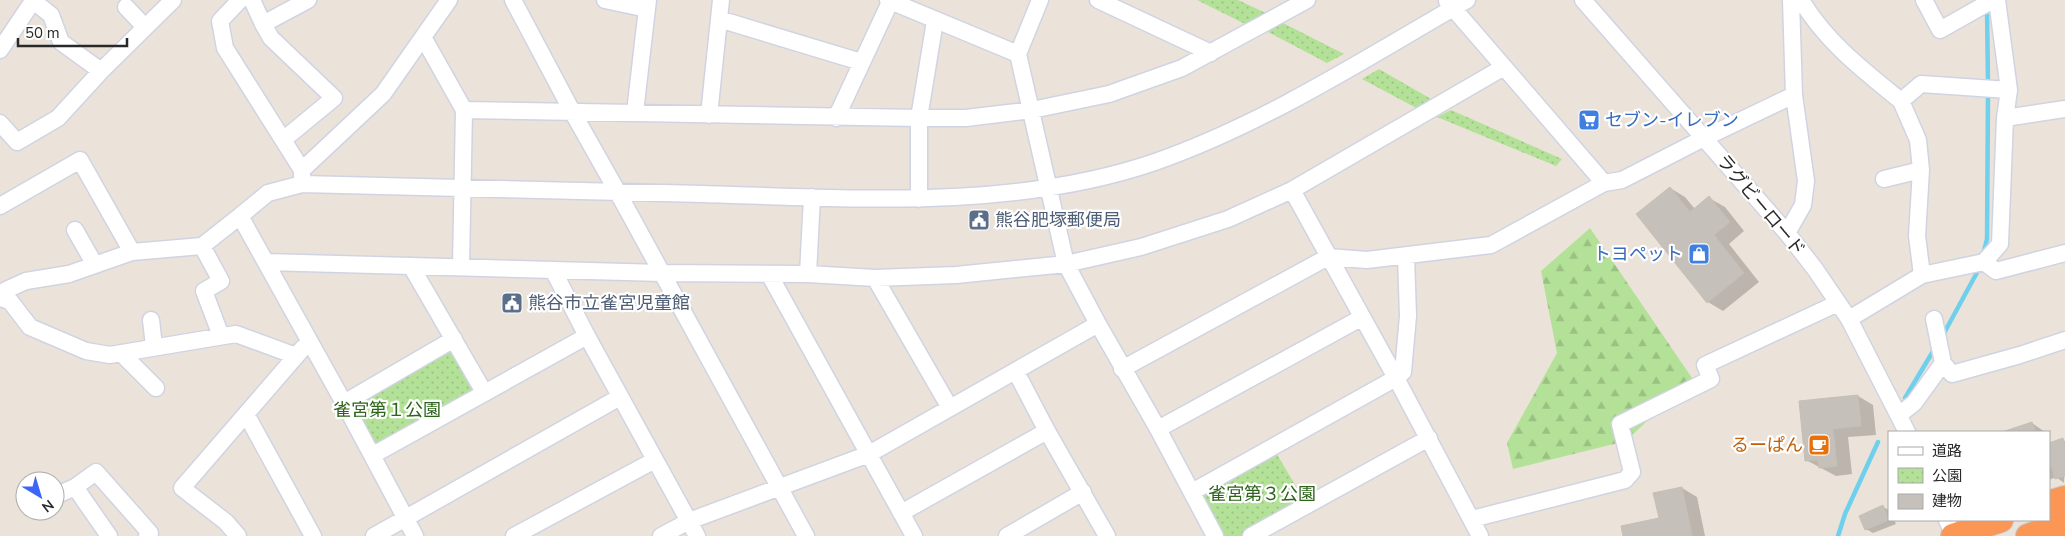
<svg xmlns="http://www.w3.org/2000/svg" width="2065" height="536" font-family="'Nunito Sans','Noto Sans JP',sans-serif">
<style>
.forest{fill:url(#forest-firs)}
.park{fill:url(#park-dots)}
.shadow{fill:#0003}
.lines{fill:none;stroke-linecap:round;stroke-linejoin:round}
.stream{stroke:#6ed0ec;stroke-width:4.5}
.building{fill:#c6c0ba;stroke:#c6bfb4}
.minor-casing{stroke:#d0d4e2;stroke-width:19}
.highway-casing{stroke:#c3c3c3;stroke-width:26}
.minor{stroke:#fff;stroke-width:16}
.highway{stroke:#fc9654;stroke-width:24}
.labels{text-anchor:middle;stroke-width:4.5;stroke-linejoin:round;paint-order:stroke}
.shop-label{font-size:18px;fill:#366cbe;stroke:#fff;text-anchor:start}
.street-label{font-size:18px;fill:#292929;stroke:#fff}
.service-label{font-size:18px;fill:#4e5e75;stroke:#fff;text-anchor:start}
.park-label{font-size:18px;fill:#2c641a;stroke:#fff}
.food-label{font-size:18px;fill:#c56008;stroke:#fff;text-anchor:end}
</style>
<defs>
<pattern id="forest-firs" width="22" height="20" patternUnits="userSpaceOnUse" patternTransform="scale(1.25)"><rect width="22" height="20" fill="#b3e197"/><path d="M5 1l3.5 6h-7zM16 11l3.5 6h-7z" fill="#9ac182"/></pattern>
<pattern id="park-dots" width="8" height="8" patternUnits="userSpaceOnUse" patternTransform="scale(1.25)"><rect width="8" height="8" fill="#b3e197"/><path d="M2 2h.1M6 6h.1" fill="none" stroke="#9ac182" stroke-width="1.8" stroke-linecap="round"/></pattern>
</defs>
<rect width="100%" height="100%" fill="#ebe3da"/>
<path class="forest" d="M1590 228 1692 378 1626 441 1513 469 1507 443 1557 353 1541 271Z"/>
<path class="park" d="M1197 0H1238L1270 15 1251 27Z
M1281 22 1344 54 1327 63 1268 32Z
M1379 69 1433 100 1420 110 1362 79Z
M1451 110 1562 159 1556 166 1437 117Z
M451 346 477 391 376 447 349 400Z
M1275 451 1307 505 1251 536H1220L1199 494Z"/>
<path class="shadow" d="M1670 188 1685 197 1695 209 1709 198 1725 207 1744 231 1729 244 1759 282 1723 311 1708 302Z
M1858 396 1873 405 1876 435 1848 437 1852 474 1836 476 1806 460Z
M2032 423 2045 432H2006Z
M2062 440 2065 441 2064 483 2056 477 2049 480V464L2052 466 2049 457V444Z
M1682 488 1697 497 1705 536H1624L1660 519Z
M1883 507 1889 510V520H1894L1896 524 1873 533 1866 529Z"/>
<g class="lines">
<path class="stream" d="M1987 8 1988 85
M1983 255 1987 239 1988 93
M1943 335 1980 267
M1905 398 1935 348
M1838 536 1845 514 1878 442"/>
</g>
<path class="building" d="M1670 187 1690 212 1709 196 1730 222 1714 235 1744 273 1707 303 1636 214Z
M1858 395 1861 426 1833 429 1837 466 1819 468 1818 460 1805 461 1799 401Z
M2032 422 2036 432H2002Z
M2063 438 2065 446V476L2055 479 2049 458V443Z
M1682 487 1692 536H1623L1621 526 1659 518 1653 493Z
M1883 505 1889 520 1865 530 1859 516Z"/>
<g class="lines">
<g class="minor-casing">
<path id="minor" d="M32 0 51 15 61 42 101 71
M240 0 220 21 225 48 302 170V179
M252 0 263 24 308 0
M513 0 573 113 617 191 806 536
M605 0 647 9
M888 0 1018 54
M1040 0 1018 54 1066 264 1098 324 1158 429 1215 536
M1098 0 1211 53
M1583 0 1787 233 1815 269 1849 319 1907 432
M1801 0C1826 42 1863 70 1901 101L1918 140 1921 170 1917 236 1922 275
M1924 0 1940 30 1993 0
M1447 1 1604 183
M126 7 145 27
M719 19 861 62
M263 24 271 38 334 98 283 140
M423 37 464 110
M0 50 33 1
M1901 101 1921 84 2009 90
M635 112 648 0
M709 115 721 0
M836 118 891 0
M2005 118 2065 109
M0 123 17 142 58 118 101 71 173 0
M302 170 383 94 449 0
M1884 179 1921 170
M1292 190 1396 378 1480 536
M919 199V118L935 21
M0 206 80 160 132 252
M75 230 95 265
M1787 233 1803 205 1806 181 1794 95 1791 0
M202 246 221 281 204 291 221 336
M266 262 662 273 808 274 812 197
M1984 262 1996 271 2065 253
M411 266 484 392
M461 266 464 110 919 118H966L1032 110 1109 94 1182 68 1307 0
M553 270 587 336 697 536
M769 274 914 536
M808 274 875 278 956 275 1066 264 1141 247 1228 219 1292 190 1504 67
M875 278 950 408
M0 297 6 290 26 281 69 274 132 252 202 246 240 216
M0 298 10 301 30 327 86 351 110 355 236 334 296 356
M1849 319 1922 275 1984 262 2000 244 2005 118 2009 90 1997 0
M1934 319 1943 363 1952 374 2020 355 2065 340
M151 320 154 346
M121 353 156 388
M1122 369 1328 257 1367 260 1491 245 1604 183 1622 180 1704 138 1794 95
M1016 372 1047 431 1107 536
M344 403 454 339
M246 414 313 536
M1899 415 1914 403 1943 363
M1158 429 1361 318
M373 455 587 336
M75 487 109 536
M1192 492 1396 378 1403 372 1408 316 1406 256
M55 496 75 487 96 472 150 533 147 536
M901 513 1047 431
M1472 519 1625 480 1632 472 1620 424 1711 379 1705 365 1838 303
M1947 520 1954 536
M238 536 226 522 182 488 303 348
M374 536 620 397
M415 536 344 403 240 216 268 193 302 184C435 187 569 190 703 194 851 198 1012 211 1155 162 1266 123 1366 58 1467 0
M514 536 655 460
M661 536 689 521 869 454 1098 324
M1007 536 1083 492
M1251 536 1429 438"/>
</g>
<g class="highway-casing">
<path id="highway" d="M2049 503 2065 498
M1953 536 2001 520
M2028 536 2065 523"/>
</g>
<use href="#minor" class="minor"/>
<use href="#highway" class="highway"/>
</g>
<defs>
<g id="supermarket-square" transform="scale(1.125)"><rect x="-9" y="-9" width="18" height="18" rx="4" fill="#3f7fe0" stroke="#fff"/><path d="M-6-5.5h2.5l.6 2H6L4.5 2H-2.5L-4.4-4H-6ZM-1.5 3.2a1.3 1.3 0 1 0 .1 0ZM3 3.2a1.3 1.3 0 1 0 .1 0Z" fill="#fff"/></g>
<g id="civic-square" transform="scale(1.125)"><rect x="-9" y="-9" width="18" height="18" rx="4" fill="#5c6f8a" stroke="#fff"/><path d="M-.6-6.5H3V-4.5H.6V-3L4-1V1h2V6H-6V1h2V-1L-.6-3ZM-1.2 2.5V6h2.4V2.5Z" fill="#fff"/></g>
<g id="shop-square" transform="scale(1.125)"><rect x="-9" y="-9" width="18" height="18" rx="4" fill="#3f7fe0" stroke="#fff"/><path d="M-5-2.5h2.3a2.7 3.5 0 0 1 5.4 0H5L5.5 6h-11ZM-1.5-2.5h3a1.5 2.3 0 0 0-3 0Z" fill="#fff"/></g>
<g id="cafe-square" transform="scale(1.125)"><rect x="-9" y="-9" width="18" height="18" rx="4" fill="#e8710a" stroke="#fff"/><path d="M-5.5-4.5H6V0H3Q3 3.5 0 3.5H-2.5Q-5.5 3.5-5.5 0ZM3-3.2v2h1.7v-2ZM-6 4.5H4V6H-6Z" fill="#fff"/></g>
</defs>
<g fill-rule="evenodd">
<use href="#supermarket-square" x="1589" y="120"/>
<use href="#civic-square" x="979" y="220"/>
<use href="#shop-square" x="1699" y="254"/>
<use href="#civic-square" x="512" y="303"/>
<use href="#cafe-square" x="1819" y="445"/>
</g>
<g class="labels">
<g class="shop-label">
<text x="1605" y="126">セブン-イレブン</text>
<text x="1683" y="260" text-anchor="end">トヨペット</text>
</g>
<g class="street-label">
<text transform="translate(1761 205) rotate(50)" y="6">ラグビーロード</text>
</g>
<g class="service-label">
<text x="995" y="226">熊谷肥塚郵便局</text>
<text x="528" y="309">熊谷市立雀宮児童館</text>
</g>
<g class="park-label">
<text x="387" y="416">雀宮第１公園</text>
<text x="1262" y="500">雀宮第３公園</text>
</g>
<g class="food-label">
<text x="1803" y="451">るーぱん</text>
</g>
</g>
<rect x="1888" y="431" width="162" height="90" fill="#ffffff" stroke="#a9a9a9"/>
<rect x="1898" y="447" width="25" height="8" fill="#ffffff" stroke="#a9a9a9"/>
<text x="1932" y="456" font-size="15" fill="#292929">道路</text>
<rect x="1898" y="468" width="25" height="15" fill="url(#park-dots)" stroke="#a9a9a9"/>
<text x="1932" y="481" font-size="15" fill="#292929">公園</text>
<rect x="1898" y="494" width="25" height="15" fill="#c6c0ba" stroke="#a9a9a9"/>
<text x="1932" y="506" font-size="15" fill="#292929">建物</text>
<g transform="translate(40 496) rotate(142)"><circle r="24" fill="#ffffff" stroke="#a9a9a9"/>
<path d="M0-4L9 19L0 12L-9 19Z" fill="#3b66f7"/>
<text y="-8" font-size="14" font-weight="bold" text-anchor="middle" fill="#292929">N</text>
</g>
<path d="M18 38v8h109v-8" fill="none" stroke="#292929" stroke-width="2.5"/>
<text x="25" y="38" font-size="15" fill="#292929" stroke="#ffffff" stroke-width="4" paint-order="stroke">50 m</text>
</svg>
